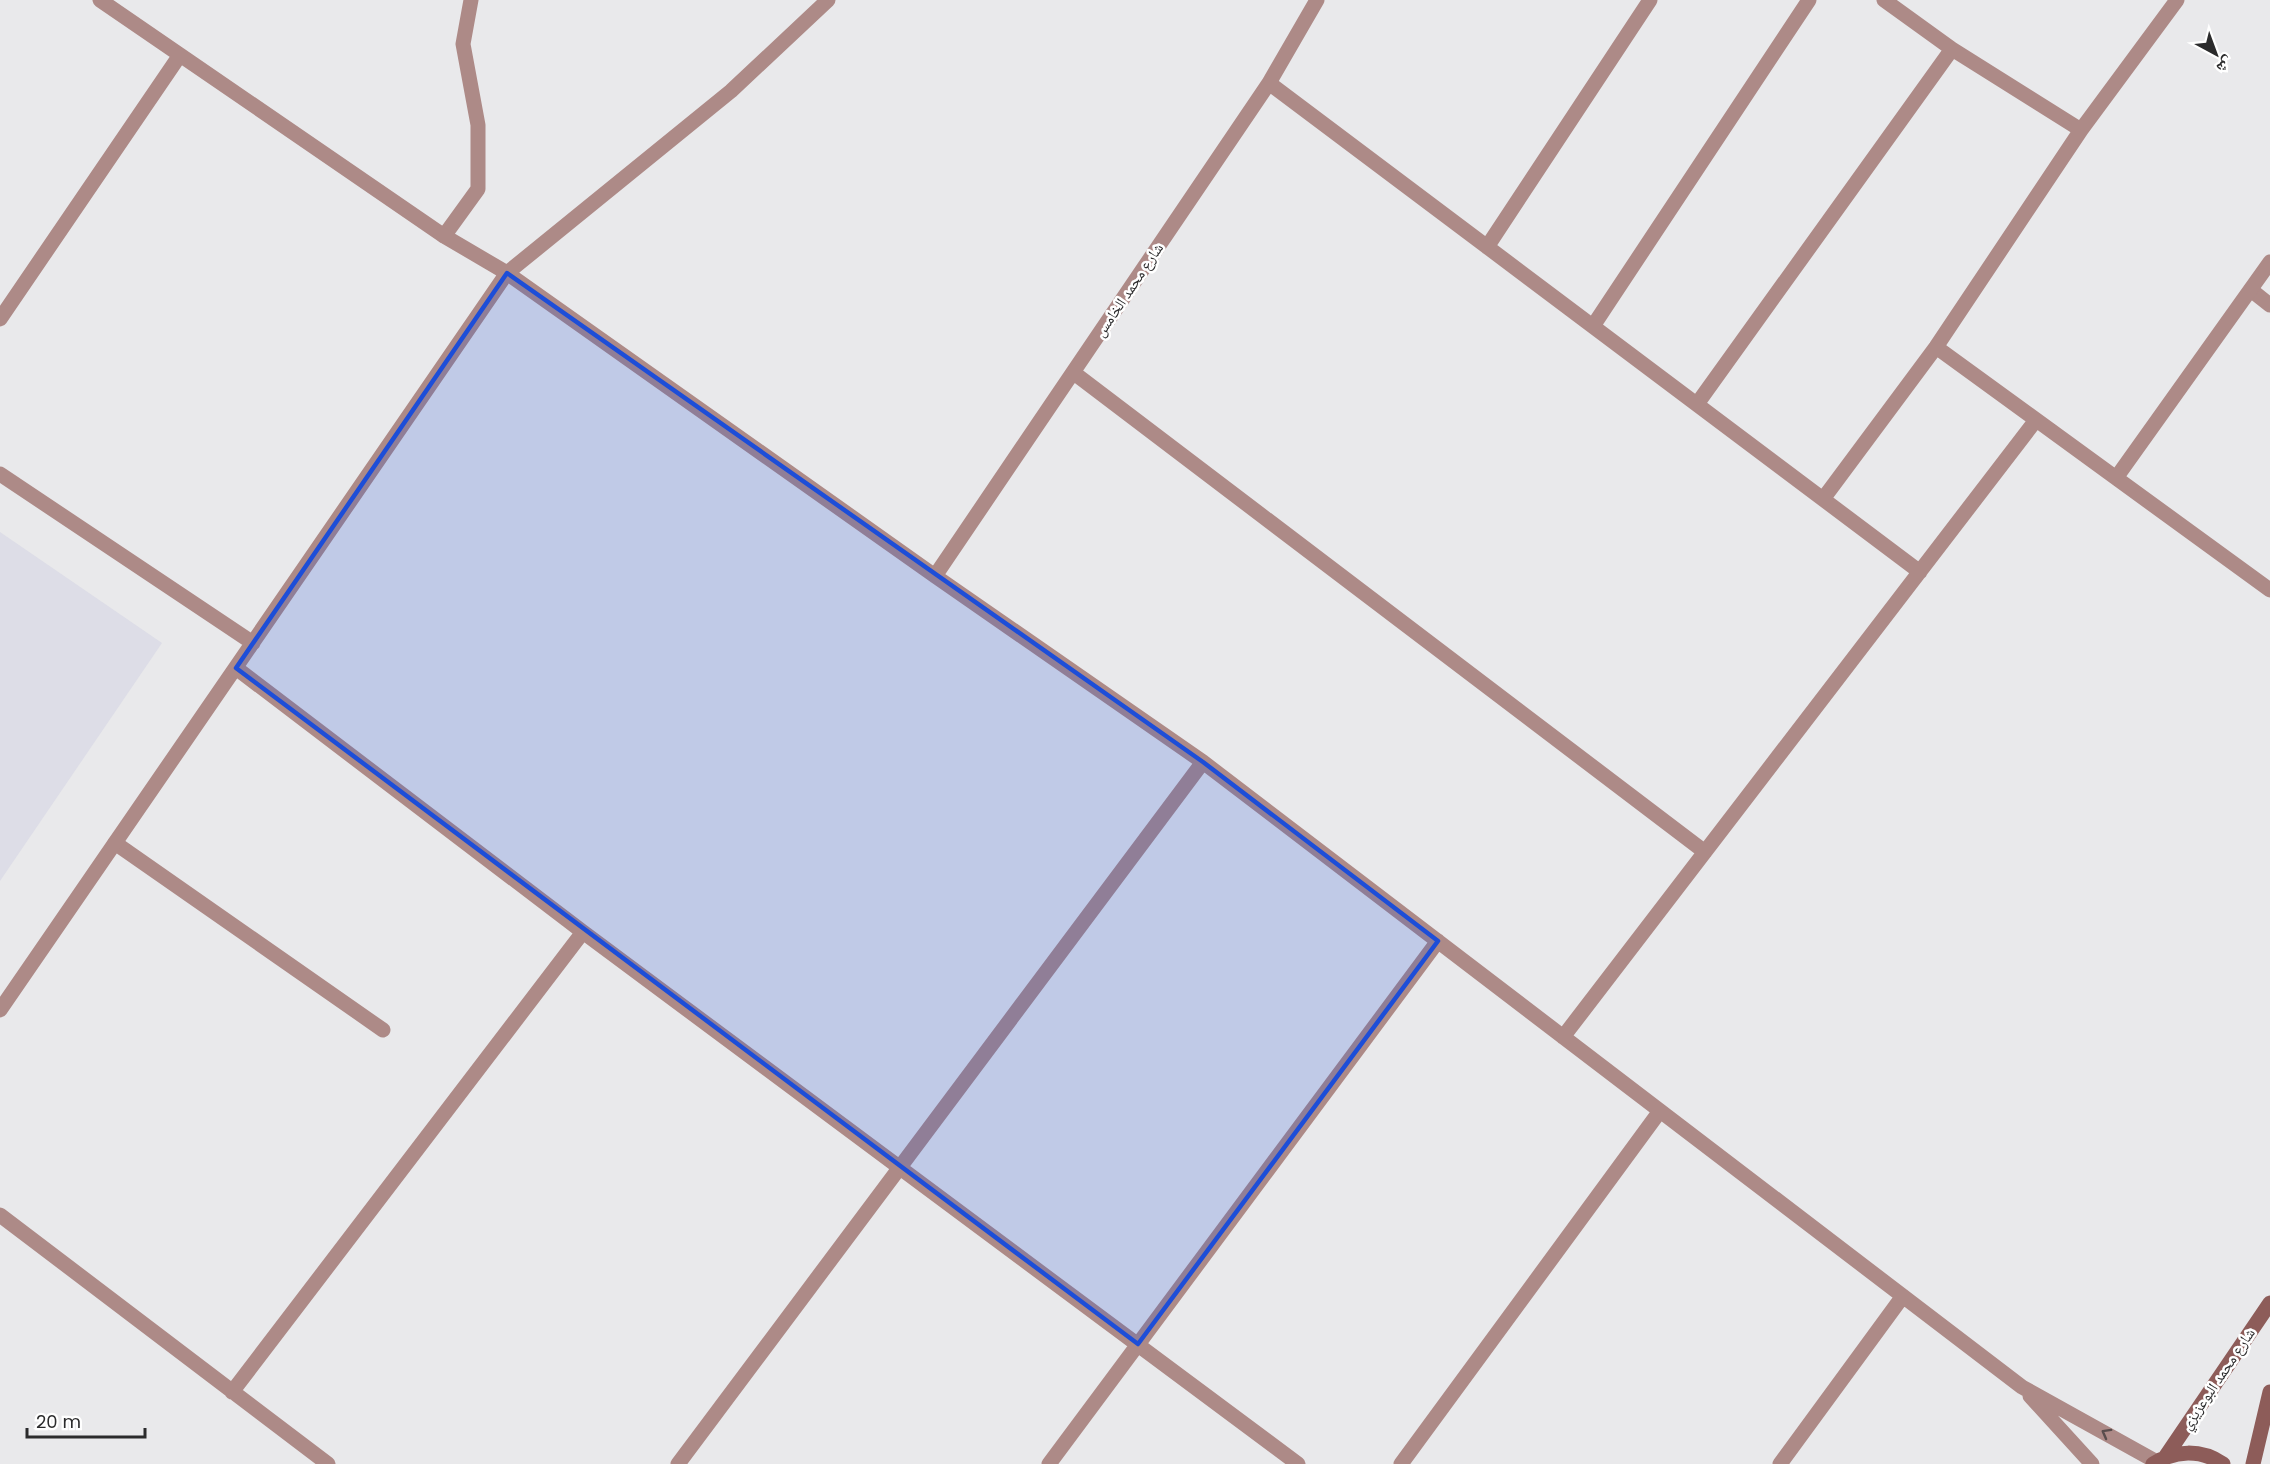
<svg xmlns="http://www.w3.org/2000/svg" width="2270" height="1464" font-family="Poppins,'Noto Naskh Arabic',sans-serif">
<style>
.built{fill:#dddde7}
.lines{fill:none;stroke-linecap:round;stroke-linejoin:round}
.lane{stroke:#ad8a87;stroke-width:15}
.street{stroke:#ad8a87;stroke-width:15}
.secondary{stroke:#8d5c59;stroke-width:15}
.oneway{stroke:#584c4c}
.marked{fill:#1d4ed8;fill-opacity:0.2;stroke:#1d4ed8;stroke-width:4.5;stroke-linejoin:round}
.labels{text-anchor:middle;stroke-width:5;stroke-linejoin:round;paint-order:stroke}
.street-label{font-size:15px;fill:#2b2b2c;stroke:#fff}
</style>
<rect width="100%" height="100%" fill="#e9e9eb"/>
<path class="built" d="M0 532 162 643 0 881Z"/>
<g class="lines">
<path class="lane" d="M444 236 478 189V125L463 44 471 0
M2251 290 2270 305
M115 843 383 1030"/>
<path class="street" d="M100 0 444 236 507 273 935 576 1203 762 2022 1387 2157 1462
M1884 0 1952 49 2081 130
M1269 83 1920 572
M1487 247 1650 0
M0 319 180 55
M1593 326 1809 0
M1936 347 2270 590
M1074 373 1705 852
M1697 404 1952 49
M0 474 253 643
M2116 478 2270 262
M1823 499 1936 347 2081 130 2177 0
M935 576 1269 83 1317 0
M236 668 583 932 1298 1464
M0 1010 507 273 731 91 828 0
M1563 1037 2036 420
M0 1215 328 1464
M232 1392 583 932
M2030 1396 2092 1464
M678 1464 1203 762
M1049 1464 1438 941
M1401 1464 1660 1111
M1780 1464 1903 1296"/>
<path class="secondary" d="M2166 1456 2270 1303
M2153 1464C2175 1450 2201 1449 2223 1464
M2253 1464 2270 1392"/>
</g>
<defs><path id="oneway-chevron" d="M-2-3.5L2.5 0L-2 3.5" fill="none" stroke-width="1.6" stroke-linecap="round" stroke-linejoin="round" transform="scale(1.5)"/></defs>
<use class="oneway" href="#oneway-chevron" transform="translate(2106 1433) rotate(-151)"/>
<path class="marked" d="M507 273 1203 762 1438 941 1138 1344 236 668Z"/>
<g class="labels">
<g class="street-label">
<text transform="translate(1129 290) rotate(-56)" y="5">شارع محمد الخامس</text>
<text transform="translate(2218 1379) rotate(-56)" y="5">شارع محمد البوعزيزي</text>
</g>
</g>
<g transform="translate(2216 54) rotate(139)" stroke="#ffffff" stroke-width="4.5" paint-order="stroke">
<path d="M0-4.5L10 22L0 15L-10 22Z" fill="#2b2b2c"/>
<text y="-9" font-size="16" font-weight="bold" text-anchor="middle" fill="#2b2b2c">ش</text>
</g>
<path d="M27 1428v9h118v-9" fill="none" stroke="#2b2b2c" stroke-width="3"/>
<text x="36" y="1428" font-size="18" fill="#2b2b2c" stroke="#ffffff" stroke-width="4.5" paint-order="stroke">20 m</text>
</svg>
